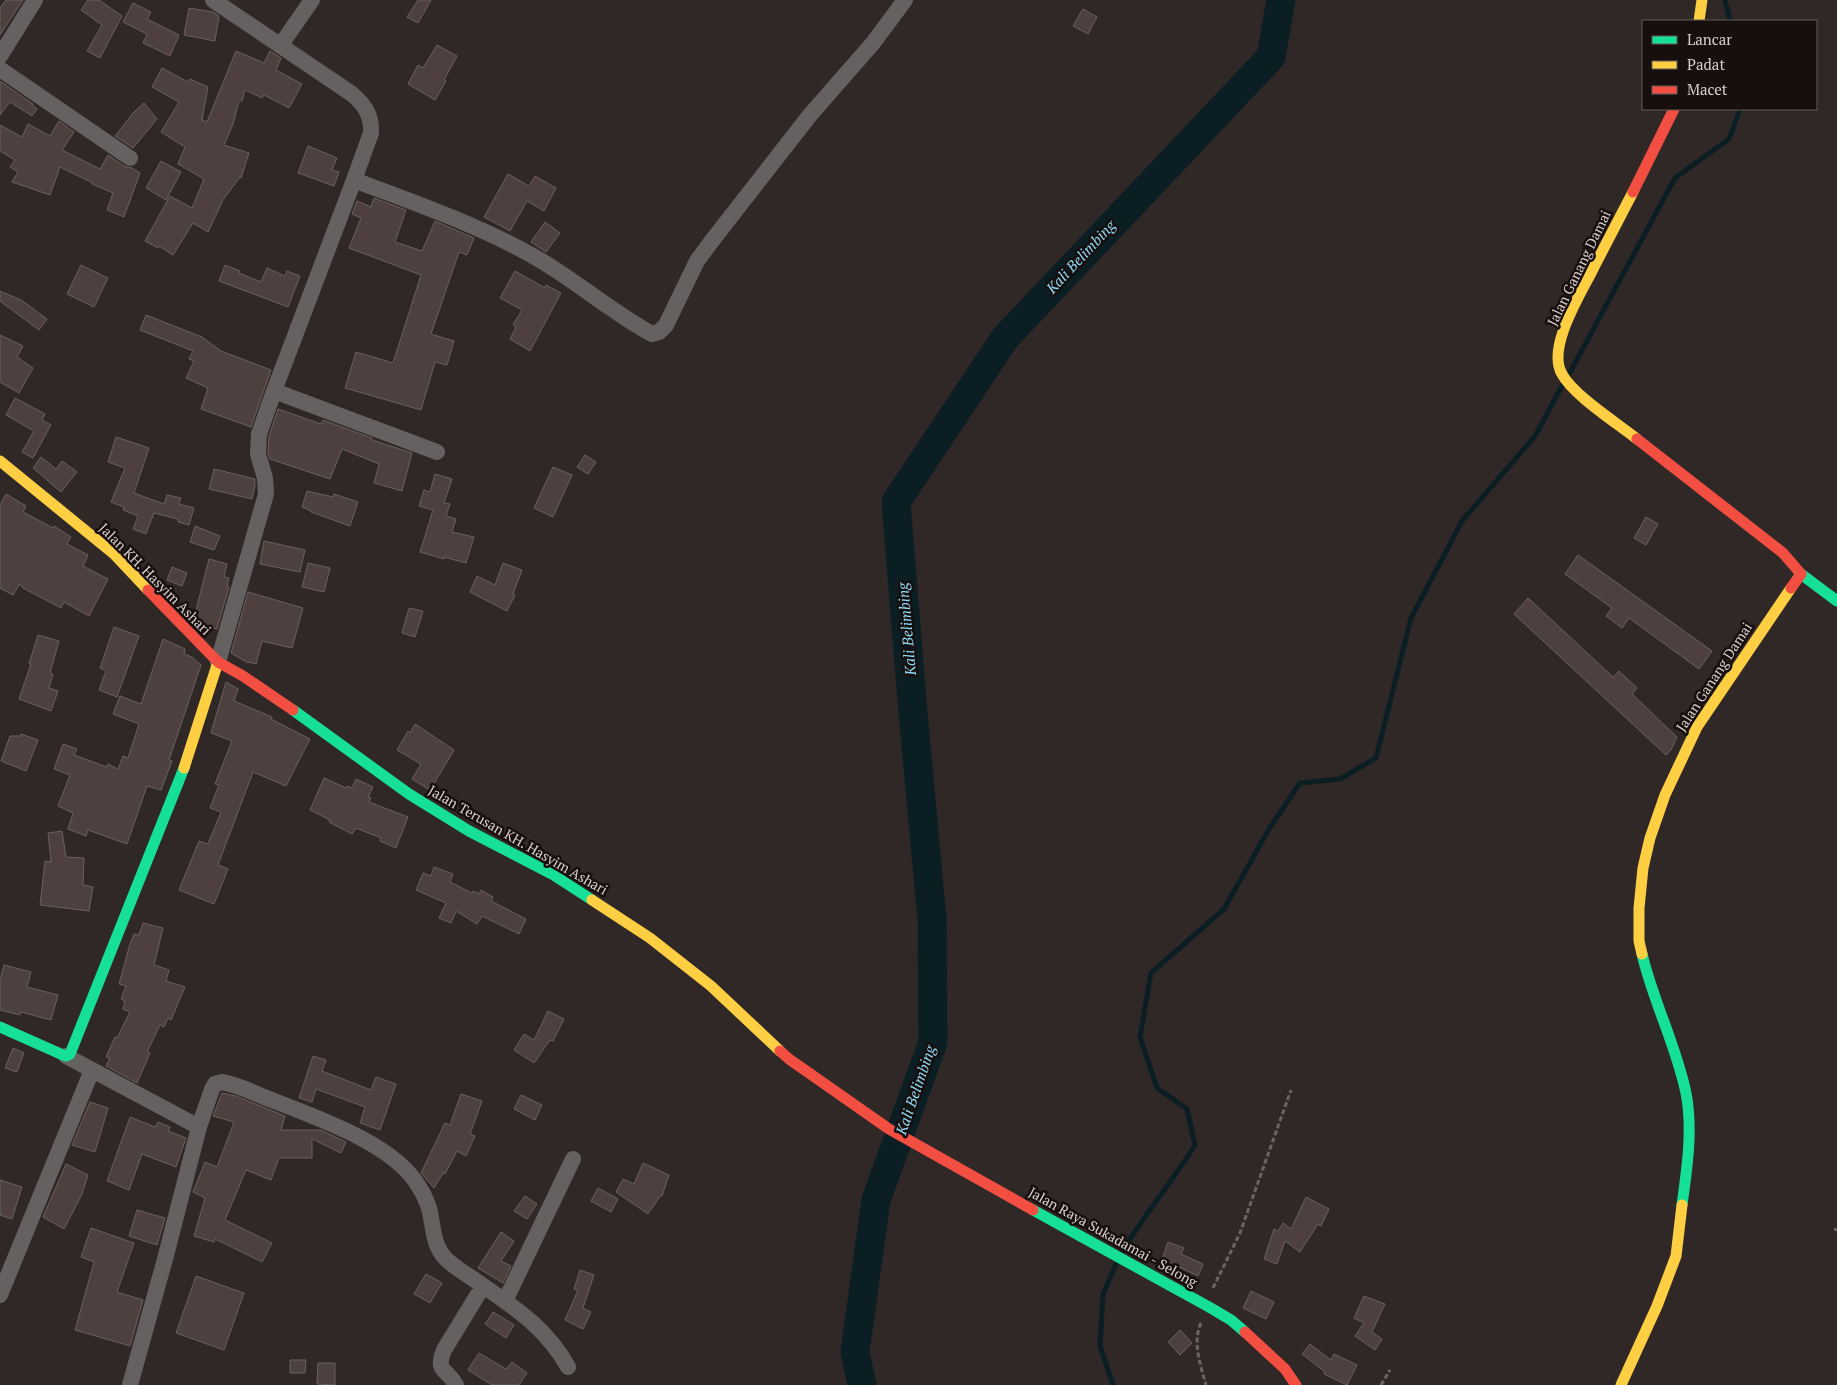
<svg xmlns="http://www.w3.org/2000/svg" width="1837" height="1385" font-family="'PT Serif',serif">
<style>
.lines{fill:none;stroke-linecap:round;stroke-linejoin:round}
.stream{stroke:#0b1e24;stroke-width:5}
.river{stroke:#0b1e24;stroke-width:29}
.building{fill:#4e403e;stroke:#696160}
.path{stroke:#6a6565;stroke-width:3;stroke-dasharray:5 2.5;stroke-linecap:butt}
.street{stroke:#656160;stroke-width:16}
.fast{stroke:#16e098;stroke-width:11}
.slow{stroke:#ffcf43;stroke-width:11}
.jam{stroke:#f24e42;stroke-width:11}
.labels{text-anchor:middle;stroke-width:5;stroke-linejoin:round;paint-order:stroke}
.street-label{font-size:14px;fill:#dacfce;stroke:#160f0e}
.water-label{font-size:15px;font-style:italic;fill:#8fdcf9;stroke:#160f0e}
</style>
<rect width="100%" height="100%" fill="#302826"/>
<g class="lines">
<path class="stream" d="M1725 0 1730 21
M1569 374 1675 178 1729 139 1740 109
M1121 1254C1143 1216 1172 1182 1195 1145L1187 1109 1157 1088 1140 1037 1151 973 1224 909 1269 829 1300 783 1340 779 1376 758 1411 618 1462 521 1535 436 1562 386
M1113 1385 1100 1346 1103 1294 1116 1264"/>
<path class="river" d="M862 1385 855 1352 876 1200 933 1042 932 919 913 713 896 502 1005 338 1271 57 1281 0"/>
</g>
<path class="building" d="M6 0H23L0 35V8Z
M88 0H99L122 16 100 58 87 51 102 25 81 10Z
M418 0H431L418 23 407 17Z
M133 3 151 12 147 19 179 35 170 56 143 43 147 34 123 22Z
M189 8 213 12 219 16 215 41 184 35Z
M1083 9 1097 17 1088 34 1073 26Z
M437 45 457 56 444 80 446 81 435 100 408 84 418 65 423 68Z
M236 51 264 63 270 51 281 58 276 70 302 84 289 108 264 95 262 98 245 90 242 101H239L233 124 224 145 249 153 241 178 240 177 223 200 208 232 193 223 173 255 159 246 158 248 145 241 170 196 192 208 204 179 178 164 185 147 161 132 179 102 152 87 162 68 188 82 190 79 208 87 202 120 207 122Z
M0 81 33 104V106L37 109 32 116 10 102 0 115Z
M144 103 157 119 133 148 115 136 134 112Z
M59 121 74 132 62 150 100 169 108 155 124 166 132 168 140 173 124 217 107 210 113 193 92 184 93 183 60 167 50 195 12 182 18 172 10 167 15 160 0 151V125L22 137 28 124 50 136Z
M308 146 337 158 332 170 339 172 334 186 298 173Z
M161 161 181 172 166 200 146 188Z
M508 174 529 186 535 176 556 188 544 211 527 201 510 231 484 217Z
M374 198 406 210 395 242 422 251 435 221 474 238 467 255 459 252 431 334 454 341 447 365 435 362 421 410 345 388 356 352 393 363 421 275 349 248 361 218 352 214 357 201 371 207Z
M545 222 560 233 546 252 531 242Z
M81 265 108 278 94 307 67 294Z
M225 265 240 271 239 273 261 282 267 268 285 276 287 271 300 276 288 307 219 281Z
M515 271 545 288 546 285 561 293 530 351 510 339 516 327 513 325 522 310 500 298Z
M0 291 21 300 47 319 39 330 0 301Z
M146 315 202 337 221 351 271 370 251 427 201 409 208 388 186 378 194 361 189 359 193 351 140 330Z
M0 335 23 346 17 357 33 368 19 393 0 382Z
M15 398 45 414 42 420 51 425 33 458 22 452 34 431 6 415Z
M278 409 321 424 323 420 372 438V440L412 453 402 491 374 483 379 464 342 449 330 479 270 459 268 453 269 436Z
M116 437 149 448 134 493 164 504 167 495 181 498 179 504 194 508 189 525 178 522V519L154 513 146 534 133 529 138 516 123 510 124 507 111 502 125 468 108 462Z
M585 455 596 462 588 474 577 467Z
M41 457 56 469 62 461 77 472 61 492 33 468Z
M553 467 572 475 553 517 534 508Z
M214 469 255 479V485L252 499 209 489Z
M435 474 452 479 444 503 450 504 446 516 456 519 452 532 474 537 466 563 444 557V559L420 552 433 510 419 506 424 490 430 492Z
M307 491 333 497 334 494 358 502 350 526 311 512V511L302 507Z
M6 494 26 506 23 512 53 528 54 526 71 537 67 544 88 555 83 566 108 579 89 616 64 602 61 608 23 588 20 584 13 595 0 588V505Z
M1646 517 1658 524 1646 545 1634 538Z
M195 526 220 536 214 550 190 542Z
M264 541 305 550 300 572 260 564Z
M1578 555 1712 651 1699 669 1629 618 1622 628 1606 616 1612 608 1565 574Z
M209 559 227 564 224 577 229 578 227 586 229 587 217 629 199 624 194 618Z
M308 563 330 568 324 592 302 587Z
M503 563 522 570 513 594 515 595 507 611 470 592 477 576 495 585Z
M172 567 187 573 182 586 167 580Z
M248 592 303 608 292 648 262 641 256 664 248 662V663L231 653Z
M1528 598 1613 677 1619 671 1637 688 1632 694 1677 737 1671 750 1666 755 1514 614Z
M409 608 423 611 415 637 402 633Z
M114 627 139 636 117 697 99 690 106 671 100 668Z
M38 635 59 641 50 673 53 674 49 688 58 691 51 711 19 699 31 664H29Z
M163 639 185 649 184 654 192 657 201 665 169 760 172 761 161 790 147 786 127 844 88 830 86 836 68 829 73 813 58 806 70 775 54 769 63 744 77 749 74 755 107 767 108 764 118 769 123 756 128 758 139 724 113 714 120 696 141 704Z
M226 682 238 689 234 701 272 717 271 719 310 739 286 786 253 772 218 865 228 869 214 904 179 890 199 841 208 844 221 812 210 808 219 785 215 784 232 741 211 733Z
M415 724 454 750 430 790 412 779 421 764 397 750 408 731 410 733Z
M21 734 38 740 26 771 1 761 10 736H21Z
M324 778 346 788 347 786 352 788 356 779 373 787 368 797 371 798 369 802 408 817 396 848 380 841 381 838 356 828 352 834 329 822 330 820 310 810Z
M62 831 66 857 84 858 83 885 93 887 89 911 40 905 45 861 51 862 48 833Z
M434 867 453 874 450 882 472 893 473 891 479 894 481 890 493 897 491 901 526 919 519 934 482 916 477 924 456 911 451 923 439 918 446 903 416 890 423 873 431 876Z
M143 923 163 928 154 965 169 970 166 981 185 987 171 1020 168 1018 164 1027 160 1025 147 1052 150 1053 137 1083 106 1066 110 1058 106 1057 115 1037 117 1038 130 1012 123 1009 125 1001 121 999 126 986 119 984 130 944 134 934 139 935Z
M4 965 31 972 27 987 58 995 51 1020 21 1012 20 1015 0 1010V980Z
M548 1011 564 1019 553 1041 550 1040 534 1063 514 1050 524 1034 534 1040Z
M13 1048 24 1053 17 1072 5 1068Z
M313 1056 326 1060 322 1071 371 1090 376 1077 396 1084 380 1130 360 1123 365 1107 316 1089 312 1102 299 1098Z
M222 1093 236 1096 285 1116 281 1130H321L346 1142 341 1153 312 1139V1158H279L271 1180 246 1170 225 1220 272 1243 262 1262 215 1239 214 1242 194 1236 205 1198 193 1192 205 1162 217 1167 234 1122 213 1116Z
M461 1094 482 1101 470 1134 475 1136 466 1156 457 1151 445 1174 443 1173 434 1188 421 1173 445 1123 450 1125Z
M521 1095 542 1105 535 1120 514 1109Z
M90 1102 108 1108 95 1152 72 1145Z
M130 1117 155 1127 158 1122 170 1127 168 1131 186 1138 176 1167 142 1154 129 1190 107 1181Z
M643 1163 669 1175 662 1196 661 1195 648 1214 616 1192 623 1179 634 1184Z
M66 1164 88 1175 82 1194 64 1229 43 1217Z
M0 1180 22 1187 12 1219 0 1215Z
M598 1188 618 1199 611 1212 591 1201Z
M525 1196 537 1204 527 1219 514 1211Z
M1306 1197 1329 1209 1321 1226 1318 1224 1300 1252 1285 1241 1277 1264 1264 1259 1274 1229 1278 1231 1283 1223 1291 1229Z
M137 1210 165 1218 157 1245 129 1236Z
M91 1228 134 1243 117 1292 143 1300 130 1346 75 1330 94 1262 81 1257Z
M501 1232 514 1241 501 1261 511 1266 503 1283 478 1268Z
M1168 1242 1184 1248 1181 1254 1203 1264 1198 1276 1177 1266 1174 1273 1160 1265Z
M580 1270 594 1275 583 1308 591 1312 583 1329 565 1320 578 1290 574 1289Z
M426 1274 442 1283 430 1303 414 1294Z
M196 1276 244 1293 224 1350 176 1333Z
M1251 1291 1274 1302 1266 1319 1243 1308Z
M1364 1296 1385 1304 1372 1332 1382 1339 1375 1350 1355 1336 1364 1323 1354 1318Z
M493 1312 514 1325 506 1338 485 1324Z
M1180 1330 1192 1343 1180 1355 1168 1342Z
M1310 1344 1331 1360 1334 1354 1357 1365 1347 1385 1324 1374 1325 1372 1302 1354Z
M479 1353 506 1369 512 1362 527 1373 519 1385H492L468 1370Z
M290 1360H306L305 1373H290Z
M318 1363H335V1385L317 1384Z"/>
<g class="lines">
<path class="path" d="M1834 1229 1837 1230
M1213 1288 1240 1233 1291 1090
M1201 1323C1192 1342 1201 1367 1206 1385
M1381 1385 1390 1370"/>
<path class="street" d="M213 0 352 94C365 105 372 116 371 133L354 180 274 391 259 434 258 454 265 478 266 494 218 662
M280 46 312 0
M0 56 35 0
M0 69 130 158
M354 180C417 204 482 226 540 260 579 283 613 313 652 334L659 332 666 325 697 261 711 242 810 115 873 43 905 0
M274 391 437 452
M66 1056 199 1127 165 1259 130 1385
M199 1127 212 1089 215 1084 222 1082C239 1085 256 1094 272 1100 317 1118 395 1144 419 1187 423 1193 427 1202 429 1208 434 1227 432 1246 447 1260 455 1267 464 1273 472 1278 510 1305 545 1325 568 1367
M0 1295 92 1070
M505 1301 573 1159
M456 1385C447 1368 435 1373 444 1350L483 1286"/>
<path class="fast" d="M1801 574 1837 601
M293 710 409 794 469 831 552 874 592 900
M1642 954C1653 1001 1676 1045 1686 1093 1693 1129 1687 1169 1682 1205
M0 1027 63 1055 66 1056 70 1054 184 768
M1033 1210 1209 1307 1231 1320 1245 1332"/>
<path class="slow" d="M1699 21 1702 0
M1633 192C1620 217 1607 242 1594 267 1582 292 1546 347 1562 374 1573 395 1617 423 1637 439
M0 461 114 554 148 590
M184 768 218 662
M592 900 650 938 711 986 780 1051
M1642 954 1639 941V908L1643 868 1650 838 1665 795 1697 727 1791 588
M1621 1385 1657 1306 1676 1256 1682 1205"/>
<path class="jam" d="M1633 192 1674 109
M1637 439 1783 553 1801 574 1791 588
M148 590 218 662 243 676 293 710
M780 1051 789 1059 889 1129 1033 1210
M1245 1332 1285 1369 1296 1385"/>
</g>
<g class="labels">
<g class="street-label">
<text transform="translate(1579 268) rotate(-64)" y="5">Jalan Ganang Damai</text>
<text transform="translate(155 579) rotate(45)" y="5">Jalan KH. Hasyim Ashari</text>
<text transform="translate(1714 677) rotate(-57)" y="5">Jalan Ganang Damai</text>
<text transform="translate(518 840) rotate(30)" y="5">Jalan Terusan KH. Hasyim Ashari</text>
<text transform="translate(1113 1237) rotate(29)" y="5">Jalan Raya Sukadamai - Selong</text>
</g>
<g class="water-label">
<text transform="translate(1081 257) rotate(-47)" y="5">Kali Belimbing</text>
<text transform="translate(907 629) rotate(-95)" y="5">Kali Belimbing</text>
<text transform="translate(916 1090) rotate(-71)" y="5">Kali Belimbing</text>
</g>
</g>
<rect x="1642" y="20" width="175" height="90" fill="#160f0e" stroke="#645c5b"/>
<rect x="1652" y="36" width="25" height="8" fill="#16e098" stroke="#645c5b"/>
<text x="1687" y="45" font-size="15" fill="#dacfce">Lancar</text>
<rect x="1652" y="61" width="25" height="8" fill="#ffcf43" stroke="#645c5b"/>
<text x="1687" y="70" font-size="15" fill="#dacfce">Padat</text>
<rect x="1652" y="86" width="25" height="8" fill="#f24e42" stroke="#645c5b"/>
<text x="1687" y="95" font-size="15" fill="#dacfce">Macet</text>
</svg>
